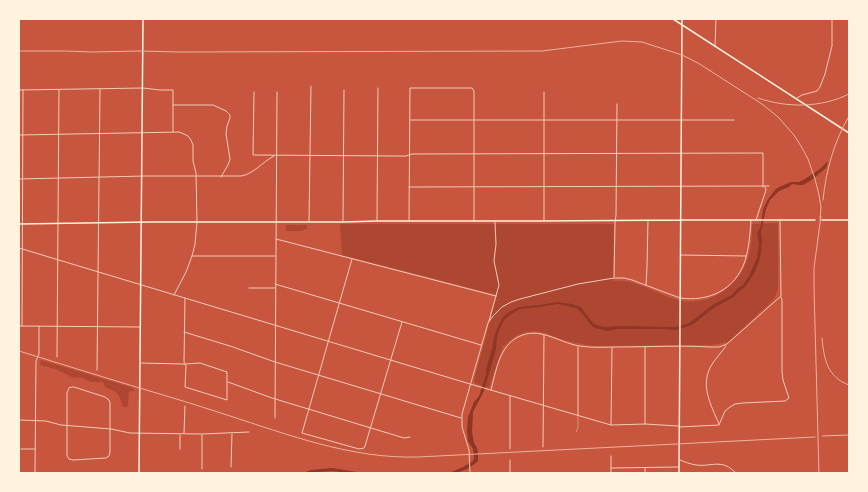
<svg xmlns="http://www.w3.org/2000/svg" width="868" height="492" font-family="Lora,serif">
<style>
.green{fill:#ae4732}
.water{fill:#8f3625}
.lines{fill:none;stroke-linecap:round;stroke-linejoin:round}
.service{stroke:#f1ccb7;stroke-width:0.5}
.minor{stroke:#f1ccb7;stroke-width:1}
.tertiary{stroke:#f1ccb7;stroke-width:1}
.secondary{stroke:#fff3e0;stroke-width:1.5}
.primary{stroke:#fff3e0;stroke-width:1.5}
.rail{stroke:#e9b49f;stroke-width:1}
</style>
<rect width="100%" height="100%" fill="#c8553d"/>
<path class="green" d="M778 223V289L774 299 729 341 722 343 712 345 592 346 577 343 563 340 545 333 536 331 527 332 517 335 503 346 489 388 475 383 474 380 497 295 342 255 340 224H614L613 281C638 278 659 297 683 301 711 305 736 287 746 263 752 250 752 237 752 224Z
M286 225H307V229H305L302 231H286Z
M41 360 130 387 134 389V391H131L129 392 128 404 127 407H123C117 391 120 394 105 387L103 382H91L80 377 74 378 55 369 40 365Z"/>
<path class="water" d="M828 161 826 168 810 181 803 185H799L792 184 789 187 779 191 770 200 766 209 761 232 762 240 761 253 759 261 755 272 750 280 745 287 736 294 735 296 714 308 692 325 676 330 664 329H616L614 330 608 331 595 328 590 324 582 313 576 308 564 305 557 304 540 307 520 309 510 315 504 320 498 333 497 337 496 349 484 391 473 412 472 432 474 443 477 448 478 452V461L476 463 467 469 457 473H449L463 467 473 461 474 458 473 449 468 441 467 431 468 417 474 402 479 396 486 374V369L492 349 494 337 498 326 503 317 509 312 519 307 540 305 557 302 572 304 581 307 592 322 596 325 605 327 618 326 676 327 689 323 714 304 732 295 739 287 742 286 749 276 757 258 759 243 757 234 761 225 763 209 768 199 775 190 779 187 791 182H799L805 179 820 169Z
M332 468 363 473H345L333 471 303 473 311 470Z"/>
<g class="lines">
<path class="service" d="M576 432 578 427V416"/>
<path class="minor" d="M715 46 716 19
M19 90 143 88 160 90H173V132
M254 92 253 155 396 156H406L412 154 763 153V187
M797 98 802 95 817 91 820 87 825 74 832 46V19
M173 105H213L226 111 230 115V118L227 126 226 134 230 159 228 165 221 177
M411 120H734
M19 135 179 132 184 134 188 136 191 140 193 145V161L196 173 197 222 195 244 192 256 186 272 174 295
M19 179 145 176H241C254 174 262 162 274 156
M409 187 769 186
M377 220 378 88
M409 220 410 88H472L474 91V221
M544 220V92
M756 220 766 190 765 187
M309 221 311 86
M343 221 344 90
M276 239 496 296
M681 255 746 256
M192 256H275
M352 259 302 433 359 449 364 448 365 446 402 322
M614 277 615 223 616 215 617 104
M275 284 481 345
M646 285 647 267 648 220
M249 288H275
M680 298C709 302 735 290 745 261 749 248 750 234 751 221
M489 321 499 285 494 261 496 244 495 222
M19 326 140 327
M22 326 23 90
M184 332 230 346 275 362 461 418
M578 347V415
M57 357 59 90
M141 363 183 364H185L200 363 227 372V400L185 387 186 366C185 364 184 363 184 361L185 298
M97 370 100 89
M228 382 272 398 404 438 410 437
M74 387 105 397 109 400 110 403V452L109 456 106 458 73 460 69 459 67 456V393L69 388Z
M491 390C496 371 499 347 518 337 539 326 558 342 579 346 592 348 605 347 618 347 649 347 679 345 710 347H719L727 344 781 296 780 221
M275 418 277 92
M19 420 46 421 61 425 111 429 130 433 202 434 249 432
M645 424V347
M719 424C711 405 700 386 711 366 715 359 721 353 726 346
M611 425 612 348
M679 427 719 425 725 411 730 407 735 404 743 403 785 401 789 398 783 380 782 372V300L781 297
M184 433 185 406
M202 435V469
M543 447 544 335
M21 449H35
M180 449V435
M510 449V396
M680 460C685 462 690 464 696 465 713 467 721 458 736 473
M231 467 232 434
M611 468 678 467
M35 473 36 361 39 354V326
M510 473V460
M611 473V456
M645 473V468"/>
<path class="tertiary" d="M19 248 470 384 611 425 645 424 678 426
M470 473 469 450 462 427V414L488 323 493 316 502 307 511 302 520 299 578 284 614 278H624L632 280 680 298"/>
<path class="secondary" d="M822 220H849
M19 224 150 222H343L377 221H542L680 220H815
M679 473 682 19"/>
<path class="primary" d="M673 19 849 133
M139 473 143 19"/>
<path class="rail" d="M19 51H65L93 52 140 51 179 52 542 51 622 41 642 42 682 55 698 63 762 104 778 117 794 135 801 146 808 159 815 179 819 195 821 207 820 220
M758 98C787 108 821 108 849 94
M823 200C826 170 834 142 849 116
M822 338C824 359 827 377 849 385
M19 351C46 359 73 368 100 376 142 389 185 401 227 415 289 435 352 459 418 457L815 437
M822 436 849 435
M819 473 814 288V268L821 216"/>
</g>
<rect width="868" height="492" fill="none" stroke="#fff3e0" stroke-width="40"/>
</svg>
